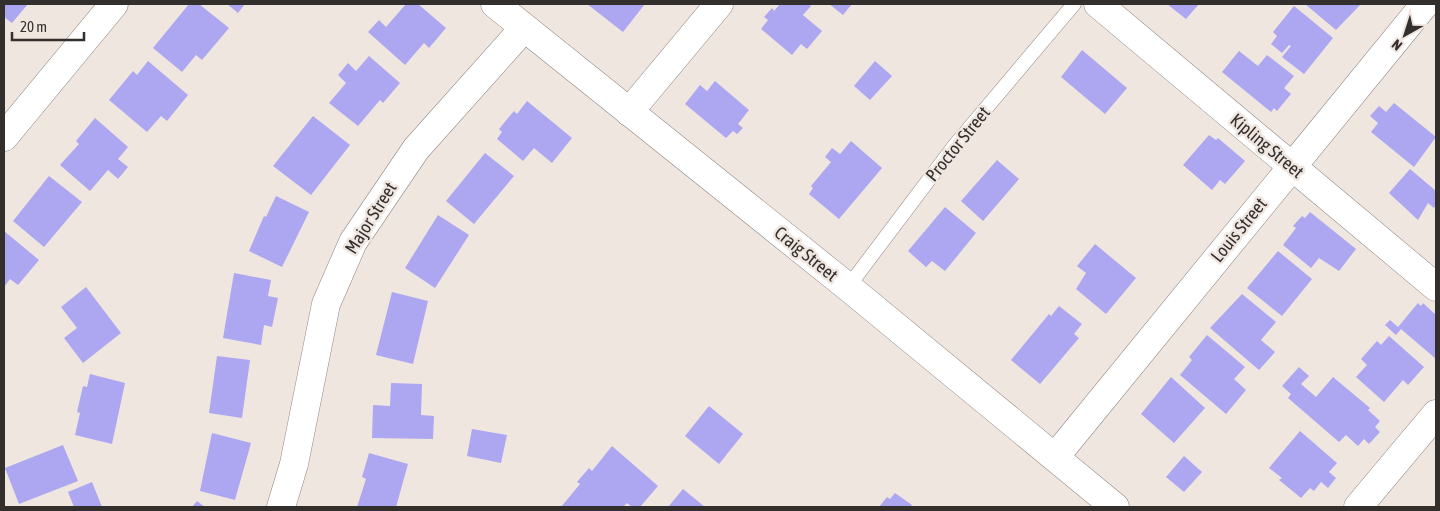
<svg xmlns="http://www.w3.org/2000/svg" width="1440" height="511" font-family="'Asap Condensed',sans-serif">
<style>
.building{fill:#aca7f0}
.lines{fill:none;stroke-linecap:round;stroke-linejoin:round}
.service-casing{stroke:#8f8580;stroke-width:15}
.minor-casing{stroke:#8f8580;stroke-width:29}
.tertiary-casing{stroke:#8f8580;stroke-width:29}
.service{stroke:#fff;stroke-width:14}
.minor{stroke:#fff;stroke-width:28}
.tertiary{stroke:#fff;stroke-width:28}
.labels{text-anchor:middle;stroke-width:5;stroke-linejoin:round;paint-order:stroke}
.street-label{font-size:18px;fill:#332f2d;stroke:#f0e6e0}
</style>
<rect width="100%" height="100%" fill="#f0e6e0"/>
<path class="building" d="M4 4H28L12 23 4 17Z
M189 4H199L229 28 202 60 196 55 182 72 153 48Z
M227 4H245L238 13Z
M406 4H418L446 28 429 48 424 43 405 65 368 32 379 20 386 27Z
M587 4H645L623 32Z
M780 4H809L811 6 803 15 822 31 807 49 801 44 792 55 761 29 768 20 764 17 772 8 774 11Z
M829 4H852L843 15Z
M1167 4H1199L1186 19Z
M1305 4H1361L1336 30Z
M1294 6 1333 38 1304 74 1282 57 1291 46 1289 45 1282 53 1271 44 1277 36 1273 32Z
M1082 50 1127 88 1105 114 1061 77Z
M1239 51 1258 66 1267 55 1294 76 1284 88 1291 94 1277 111 1274 108 1271 112 1222 72Z
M369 56 400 83 383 103 380 100 358 126 329 103 346 83 338 75 348 63 356 71Z
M148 61 188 95 167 121 161 116 147 132 109 100 133 71 137 75Z
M875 61 892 76 870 100 854 86Z
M715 81 749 110 738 124 743 128 737 134 733 131 726 138 685 104 700 85 707 91Z
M527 101 572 138 552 163 534 148 523 161 497 139 502 132 499 129 514 111 517 114Z
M1394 103 1436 137 1414 167 1371 132 1378 123 1370 116 1379 106 1386 112Z
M313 116 350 145 311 195 273 166Z
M95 118 128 147 118 159 128 167 118 179 108 170 90 191 60 165 79 144 76 141Z
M1209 135 1216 140 1218 138 1245 161 1225 184 1220 180 1212 190 1183 165Z
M851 141 882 168 839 219 809 194 813 188 811 186 831 162 825 157 832 148 840 154Z
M485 153 514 176 474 224 446 201Z
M997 160 1019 179 983 221 961 201Z
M1410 169 1436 191V205L1434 208 1428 203 1418 220 1389 193Z
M49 176 82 202 44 247 13 221Z
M276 196 309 212 282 267 249 251 264 216 266 217Z
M945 207 976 233 945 271 932 261 926 267 908 251Z
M1310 212 1356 249 1339 271 1319 258 1311 268 1283 245 1296 228 1293 226 1302 216 1305 218Z
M438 215 469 235 435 288 405 268Z
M4 231 39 260 18 285 10 279 4 287Z
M1095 244 1136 278 1106 314 1076 289 1086 273 1077 266Z
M1278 251 1312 279 1282 316 1247 288Z
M234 273 271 280 268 296 278 298 272 327 264 325 261 345 223 338Z
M86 287 121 333 83 363 64 338 77 328 61 307Z
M392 292 428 301 413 364 376 355Z
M1242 294 1276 322 1261 340 1275 352 1259 370 1210 328Z
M1418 303 1421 306 1423 303 1436 315V359L1401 329 1396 335 1385 325 1390 320 1398 327Z
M1059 306 1082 324 1074 334 1079 338 1040 384 1011 360 1049 314 1051 316Z
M1207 335 1245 367 1234 379 1246 390 1226 414 1180 375 1192 360 1189 357Z
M1389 336 1424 367 1408 385 1403 380 1384 402 1356 377 1367 365 1361 359 1377 341 1381 345Z
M217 356 250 360 242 418 209 413Z
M1299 367 1309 376 1301 384 1316 397 1333 377 1370 408 1368 410 1380 421 1375 427 1380 432 1369 444 1364 439 1358 446 1346 435 1339 442 1288 398 1291 394 1282 386Z
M90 374 125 383 112 444 75 435 80 413 77 412 83 386 87 387Z
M1171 377 1205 408 1174 443 1141 414Z
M391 383 422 384 421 415 434 416 433 439 372 438 373 405 390 406Z
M709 406 743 434 719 464 685 436Z
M472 429 507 435 501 463 467 456Z
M1300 431 1337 463 1329 472 1336 478 1328 488 1321 482 1314 491 1310 488 1301 498 1279 480 1282 478 1269 468Z
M212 433 251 443 235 500 200 491Z
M63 445 78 481 19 504 5 468Z
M612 446 658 486 640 507H632L627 503 623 507H561L580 484 577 482 589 468 592 471Z
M369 453 408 464 396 507H357L366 479 362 477Z
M1184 456 1202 472 1184 492 1166 477Z
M92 482 102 507H74L68 492Z
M683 489 705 507H668Z
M895 493 912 505 910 507H879L887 497 890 499Z
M197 501 205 507H192Z"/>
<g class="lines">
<g class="service-casing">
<path id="service" d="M848 287 955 145 1074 4"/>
</g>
<g class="minor-casing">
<path id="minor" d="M1098 4 1436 287
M629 112 719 4
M4 137 114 4
M1055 457 1425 4
M281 507 294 464 326 304 353 242 416 149 524 28"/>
</g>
<g class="tertiary-casing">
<path id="tertiary" d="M495 4 848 287 1115 507
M1358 507 1436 414"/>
</g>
<use href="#service" class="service"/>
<use href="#minor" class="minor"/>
<use href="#tertiary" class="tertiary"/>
</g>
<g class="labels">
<g class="street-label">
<text transform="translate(958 144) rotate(-51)" y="6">Proctor Street</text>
<text transform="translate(1267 146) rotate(40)" y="6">Kipling Street</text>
<text transform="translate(371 218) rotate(-58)" y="6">Major Street</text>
<text transform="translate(1239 230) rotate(-51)" y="6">Louis Street</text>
<text transform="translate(806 254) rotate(39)" y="6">Craig Street</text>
</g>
</g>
<rect width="1440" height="511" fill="none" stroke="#332f2d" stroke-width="10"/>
<g transform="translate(1405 35) rotate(219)" stroke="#f0e6e0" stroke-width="4" paint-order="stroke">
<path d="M0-4L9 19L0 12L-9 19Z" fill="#332f2d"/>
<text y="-8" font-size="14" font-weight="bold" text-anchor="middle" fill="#332f2d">N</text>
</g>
<path d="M12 32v8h72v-8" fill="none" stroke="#332f2d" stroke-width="2.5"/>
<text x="20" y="32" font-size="15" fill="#332f2d" stroke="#f0e6e0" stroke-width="4" paint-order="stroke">20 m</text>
</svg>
